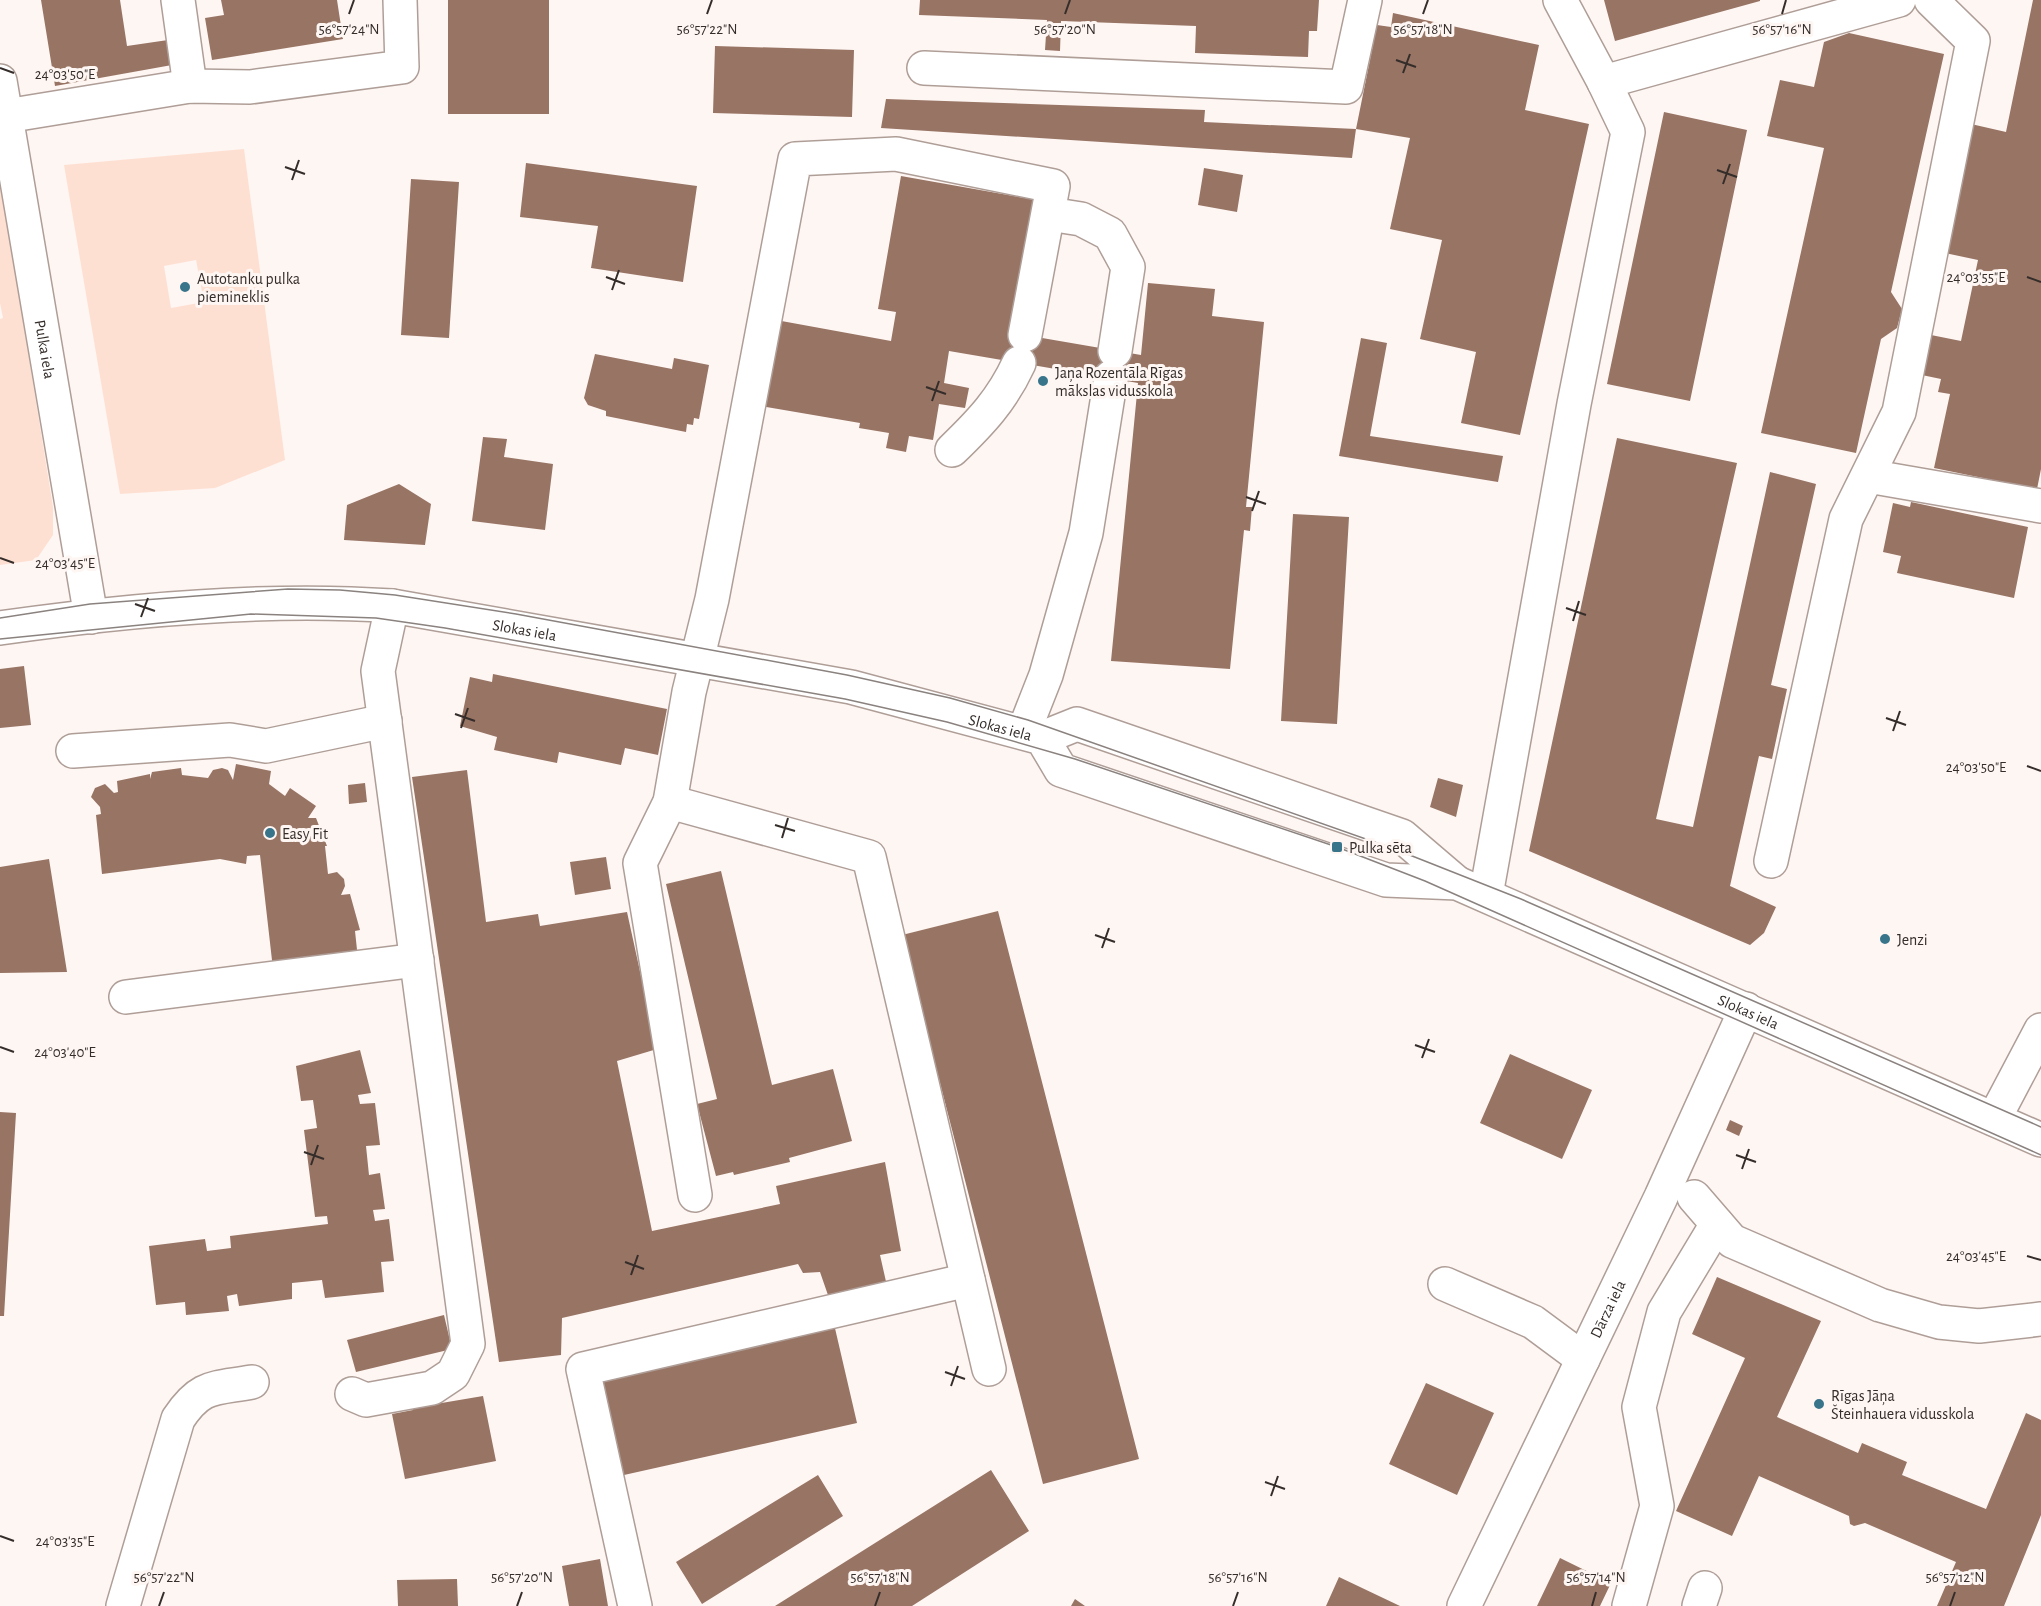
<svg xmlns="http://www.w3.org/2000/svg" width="2041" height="1606" font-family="'Alegreya Sans',sans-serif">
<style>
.green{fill:#fee0d3;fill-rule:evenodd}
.building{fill:#987464}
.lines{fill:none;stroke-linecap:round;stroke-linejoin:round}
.minor-casing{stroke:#af9e97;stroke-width:36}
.minor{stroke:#fff;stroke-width:33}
.tram{stroke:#8a827f;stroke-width:1.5}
.ticks{fill:none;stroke:#342d2a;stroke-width:2}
.poi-dot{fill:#38758b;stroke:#fef6f3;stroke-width:2}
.labels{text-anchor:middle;stroke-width:6;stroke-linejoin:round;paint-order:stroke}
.poi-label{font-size:16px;fill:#342d2a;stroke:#fef6f3;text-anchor:start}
.street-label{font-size:16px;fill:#342d2a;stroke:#fef6f3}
.ticks-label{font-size:15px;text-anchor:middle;fill:#342d2a;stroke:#fef6f3;stroke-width:6;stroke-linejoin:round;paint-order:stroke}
</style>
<rect width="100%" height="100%" fill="#fef6f3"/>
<path class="green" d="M244 149 285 460 215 488 120 494 64 165ZM196 260 204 302 171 308 164 266Z
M0 178 53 507V535L36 560 0 565V319L3 318 0 303Z"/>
<path class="building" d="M41 0H120L127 46 168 40 172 65 55 86Z
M221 0H337L343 39 212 60 205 18 224 15Z
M448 0H549V114H448Z
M920 0H1319L1317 31H1309L1308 57 1195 53 1196 26 1061 21 1060 51 1045 50 1047 20 919 15Z
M1604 0H1760V1L1615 41Z
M2033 0H2041V469L2037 489 1934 468 1950 394 1938 392 1941 379 1917 374 1926 334 1961 341 1978 260 1945 253 1971 124 2006 132Z
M1393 13 1539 45 1525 110 1589 124 1520 435 1461 423 1476 352 1420 339 1442 240 1390 229 1410 138 1356 129 1352 158 881 128 886 99 1205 110 1204 122 1356 129 1377 25 1391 27Z
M1849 33 1944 54 1891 292 1902 309 1897 328 1881 339 1856 453 1761 433 1824 148 1767 136 1780 80 1814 87 1824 42Z
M715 46 854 50 852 117 713 113Z
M1664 112 1747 130 1690 401 1607 384Z
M526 163 697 186 683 282 591 268 598 226 520 217Z
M1204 168 1243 175 1237 212 1198 205Z
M901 176 1036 200 1013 333 1141 355 1148 283 1215 289 1212 316 1264 322 1246 507H1252L1250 531 1244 530 1230 669 1111 661 1138 383 949 351 944 383 969 388 965 408 939 404 933 440 909 436 906 452 886 448 889 433 859 428 860 423 761 406 776 320 891 341 896 312 878 309Z
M411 179 459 182 449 338 401 335Z
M1361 338 1387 343 1370 436 1503 456 1498 482 1339 456Z
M595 354 672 369 674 358 709 365 699 419 694 418 693 425 687 424 686 432 606 416V411L588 405 584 398Z
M483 437 507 439 504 457 553 464 545 530 472 521Z
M1617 438 1737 463 1656 819 1693 827 1770 472 1816 484 1771 685 1787 689 1772 759 1759 756 1730 886 1776 907 1764 933 1750 945 1529 851Z
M399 484 431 504 425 545 344 540 347 505Z
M1911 502 2028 527 2014 598 1897 573 1901 556 1883 552 1893 503 1910 507Z
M1293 514 1349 517 1337 724 1281 721Z
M24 666 31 725 0 728V669Z
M493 674 667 709 658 755 625 748 621 765 559 752 557 763 494 750 497 737 460 726 470 677 492 682Z
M236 764 271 771 269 784 285 796 290 788 316 806 308 818H316L327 846H325L328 874 337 872 344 879 345 886 341 895 350 894 360 930 355 931 358 959 273 969 260 855 247 856 246 864 220 859 102 874 96 815 101 814 100 807 91 797 95 788 105 784 114 793 118 792 117 781 150 774V779L152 772 181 768 182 775 208 778 213 770 222 768 228 770 233 780Z
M467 770 486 922 538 914 540 926 627 912 657 1049 617 1061 652 1231 780 1204 776 1186 885 1162 901 1251 880 1255 887 1286 829 1298 820 1272 803 1273 798 1264 562 1318 561 1355 499 1362 412 777Z
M1438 778 1463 785 1456 817 1430 807Z
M365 783 367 802 349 804 348 785Z
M606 857 611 889 575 895 570 862Z
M49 859 67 972 0 973V867Z
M721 871 772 1085 833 1069 852 1141 789 1158 790 1162 734 1175 733 1172 716 1176 697 1104 717 1099 666 884Z
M998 911 1139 1459 1043 1484 902 935Z
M360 1050 371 1093 358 1095 360 1104 375 1103 380 1145 366 1146 369 1175 380 1173 385 1209 373 1210 375 1221 389 1219 394 1261 381 1262 384 1292 325 1298 322 1280 292 1283V1299L239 1306 237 1294 227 1296 229 1311 186 1315 185 1302 156 1305 149 1246 205 1239 207 1251 231 1248 230 1236 328 1224 327 1216 315 1217 304 1130 317 1128 313 1100 301 1101 296 1066Z
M1510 1054 1592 1090 1562 1159 1480 1123Z
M0 1112 16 1113 4 1316H0Z
M1730 1120 1743 1126 1739 1136 1726 1130Z
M1717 1277 1821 1321 1777 1417 1858 1453 1862 1443 1907 1462 1902 1475 1986 1509 2026 1413 2041 1420V1515L2004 1606H1937L1956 1562 1865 1523 1854 1526 1850 1524 1849 1516 1759 1476 1732 1536 1676 1511 1745 1358 1692 1334Z
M444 1315 452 1349 356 1372 347 1340Z
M834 1324 857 1423 624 1475 602 1377Z
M1426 1383 1494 1413 1457 1495 1389 1464Z
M483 1396 496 1461 405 1479 392 1414 413 1410 412 1408Z
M991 1470 1029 1531 912 1606H775Z
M818 1475 843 1516 702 1604 676 1562Z
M1560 1558 1611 1583 1600 1606H1537Z
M600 1559 608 1606H569L562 1566Z
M1339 1577 1400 1606H1326Z
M457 1579 458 1606H398L397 1580Z
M1075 1599 1085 1606H1071Z"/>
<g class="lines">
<g class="minor-casing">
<g id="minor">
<path d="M178 0 190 86"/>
<path d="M924 68 1346 87 1365 0"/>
<path id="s1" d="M0 81 91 617"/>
<path d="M1604 82 1899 0"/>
<path d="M6 116 190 86 250 87 402 67 400 0"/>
<path d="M1049 214 1081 219 1110 234 1128 267 1115 351"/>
<path d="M952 450C981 422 1002 400 1019 363"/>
<path d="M1868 476 2041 506"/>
<path id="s2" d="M0 628C126 610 266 597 392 606L851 687 1042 738 1061 770 1386 880 1457 883 2041 1140"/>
<path d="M1024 731 1046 675 1086 533 1111 377"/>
<path d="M1042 738 1077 724 1402 836 1457 883"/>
<path d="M73 751 230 740 266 746 385 721"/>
<path d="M670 802 869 857 989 1369"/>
<path d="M1771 861 1846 519 1899 412 1973 41 1931 0"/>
<path d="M1486 895 1574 404 1628 132 1604 82 1560 0"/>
<path d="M126 997 417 960"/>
<path d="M1994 1119 2041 1030"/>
<path d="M695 1195 640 863 670 802 689 692 712 599 795 159 896 154 1053 186 1025 335"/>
<path d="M1694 1197 1732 1241 1880 1305 1939 1322 1979 1326 2041 1319"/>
<path d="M1445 1284 1533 1322 1583 1359"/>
<path d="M352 1394 366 1400 432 1388 453 1374 468 1344 378 671 392 606"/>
<path d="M123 1606 178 1419C201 1384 214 1389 252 1382"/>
<path d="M635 1606 583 1369 968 1280"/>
<path id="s3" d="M1464 1606 1661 1197 1746 1009"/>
<path d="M1629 1606 1657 1506 1639 1407 1664 1312 1717 1224"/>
<path d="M1699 1606 1705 1588"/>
</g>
</g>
<use href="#minor" class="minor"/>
<path class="tram" d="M0 618 90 604 288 589 340 590 395 595 516 614 847 675 950 698 1028 720 1397 850 1521 899 2041 1127
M0 639 251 614 376 618 445 628 845 699 947 722 1075 759 1337 847 1425 881 2041 1155"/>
</g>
<path class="ticks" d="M349 14 354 0M707 14 712 0M1065 14 1070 0M1423 14 1428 0M1782 14 1786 0M1396 60 1416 67M0 68 14 73M1403 73 1410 54M285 167 305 174M1717 170 1737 177M292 180 299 160M1723 184 1730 164M606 277 625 284M2027 277 2041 282M612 290 619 270M926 387 946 394M932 401 939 381M1246 497 1266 504M1252 511 1259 491M0 558 14 563M135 604 155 611M1566 608 1586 615M141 617 148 598M1573 621 1579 601M455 714 475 721M1886 718 1906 725M461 728 468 708M1893 731 1900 711M2027 766 2041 771M775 825 795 831M782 838 788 818M1095 935 1115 942M1102 948 1109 928M1415 1045 1435 1052M0 1047 14 1052M1422 1058 1429 1039M304 1152 324 1159M1736 1155 1756 1162M311 1165 318 1145M1742 1169 1749 1149M2027 1256 2041 1260M625 1262 644 1269M631 1275 638 1255M945 1372 965 1379M951 1386 958 1366M1265 1482 1285 1489M1271 1496 1278 1476M0 1536 14 1541M159 1606 164 1592M517 1606 522 1592M875 1606 880 1592M1233 1606 1238 1592M1592 1606 1596 1592M1950 1606 1955 1592"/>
<g class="poi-dot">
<circle cx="185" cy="287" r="6"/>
<circle cx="1043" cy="381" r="6"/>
<circle cx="270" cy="833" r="6"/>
<rect x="1331" y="841" width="12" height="12" rx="3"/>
<circle cx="1885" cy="939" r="6"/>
<circle cx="1819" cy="1404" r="6"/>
</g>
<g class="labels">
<g class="poi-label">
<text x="197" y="284">Autotanku pulka<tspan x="197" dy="18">piemineklis</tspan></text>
<text x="1055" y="378">Jaņa Rozentāla Rīgas<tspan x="1055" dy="18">mākslas vidusskola</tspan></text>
<text x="282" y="839">Easy Fit</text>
<text x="1349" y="853">Pulka sēta</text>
<text x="1897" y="945">Jenzi</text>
<text x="1831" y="1401">Rīgas Jāņa<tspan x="1831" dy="18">Šteinhauera vidusskola</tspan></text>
</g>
<g class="street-label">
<text dy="6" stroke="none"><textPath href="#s1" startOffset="272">Pulka iela</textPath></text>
<text dy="6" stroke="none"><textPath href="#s2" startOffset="528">Slokas iela</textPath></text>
<text dy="6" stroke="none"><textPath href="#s2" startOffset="1014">Slokas iela</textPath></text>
<text dy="6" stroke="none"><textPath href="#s2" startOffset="1827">Slokas iela</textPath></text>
<text dy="6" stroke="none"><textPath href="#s3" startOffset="330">Dārza iela</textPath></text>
</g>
</g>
<g class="ticks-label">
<text x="349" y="34">56°57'24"N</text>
<text x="707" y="34">56°57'22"N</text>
<text x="1065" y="34">56°57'20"N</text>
<text x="1423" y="34">56°57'18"N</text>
<text x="1782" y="34">56°57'16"N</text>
<text x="65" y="79">24°03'50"E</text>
<text x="1976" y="282">24°03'55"E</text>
<text x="65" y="568">24°03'45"E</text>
<text x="1976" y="772">24°03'50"E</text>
<text x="65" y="1057">24°03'40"E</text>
<text x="1976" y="1261">24°03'45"E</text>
<text x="65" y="1546">24°03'35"E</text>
<text x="164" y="1582">56°57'22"N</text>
<text x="522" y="1582">56°57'20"N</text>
<text x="880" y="1582">56°57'18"N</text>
<text x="1238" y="1582">56°57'16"N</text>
<text x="1596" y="1582">56°57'14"N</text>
<text x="1955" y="1582">56°57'12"N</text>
</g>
</svg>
